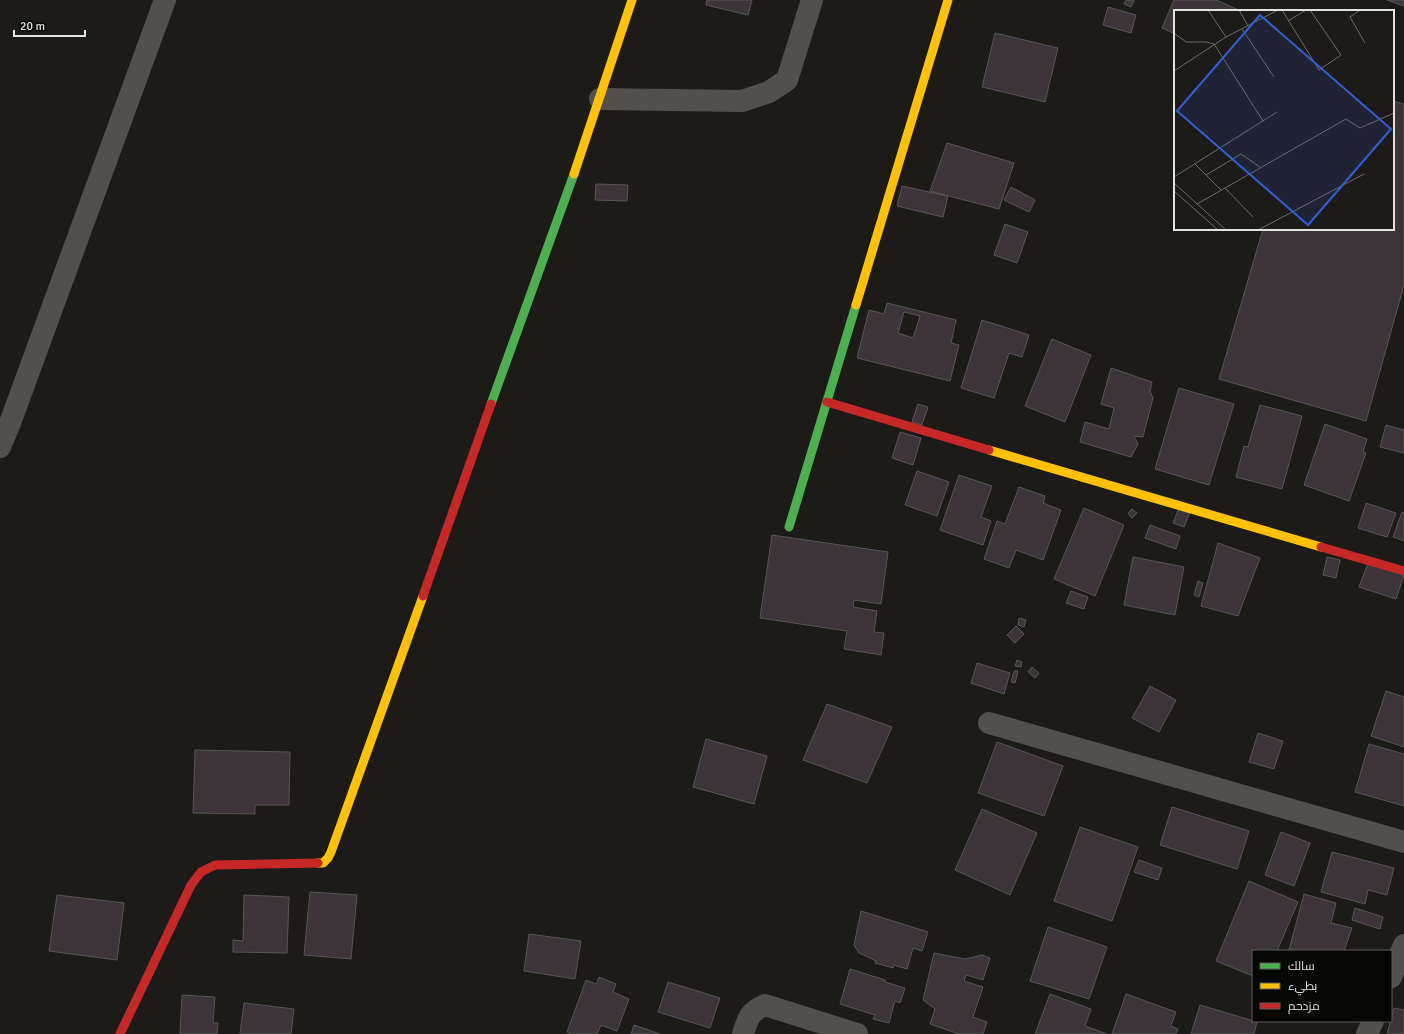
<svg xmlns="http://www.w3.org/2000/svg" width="1404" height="1034" font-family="Signika,Cairo,sans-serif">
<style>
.building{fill:#3d343a;stroke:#585656;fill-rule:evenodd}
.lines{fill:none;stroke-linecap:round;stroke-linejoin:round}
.street{stroke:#51504e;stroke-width:22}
.fast{stroke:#4caf50;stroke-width:9}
.slow{stroke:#ffc107;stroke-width:9}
.jam{stroke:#c62828;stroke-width:9}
.inset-road{fill:none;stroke:#6c6b67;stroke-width:1}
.view{fill:#315dd9;fill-opacity:0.15;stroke:#315dd9;stroke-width:2}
.inset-edge{fill:none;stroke:#e3e3de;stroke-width:2}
</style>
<rect width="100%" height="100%" fill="#1c1b17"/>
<path class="building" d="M707 0H752L748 15 706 5Z
M1126 0H1134L1131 7 1124 4Z
M1174 0H1216L1241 11H1175V34L1162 28Z
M1387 0H1404V6Z
M1108 7 1136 15 1131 33 1103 25Z
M995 33 1058 48 1045 102 982 87Z
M1393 101 1404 104V285L1366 421 1219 379 1263 229H1393Z
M947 143 1014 163 999 209 930 191Z
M596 184 628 185 627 201 595 200Z
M902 186 948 196 943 217 897 206Z
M1011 187 1035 200 1029 212 1004 200Z
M1005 224 1028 232 1017 263 994 255Z
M887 303 956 320 951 343 959 345 950 381 857 358 869 310 884 314ZM904 312 920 316 913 338 898 333Z
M982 320 1029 335 1022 357 1009 353 994 398 961 388Z
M1052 339 1091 355 1065 422 1025 406Z
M1111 368 1152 382 1150 391 1153 398 1143 437 1134 436 1138 444 1131 457 1080 442 1085 422 1109 429 1114 408 1101 404Z
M1179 388 1234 404 1209 485 1155 469Z
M918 404 928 407 922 425 912 422Z
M1260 405 1302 416 1282 489 1236 477 1244 446 1248 447Z
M1325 424 1367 439 1363 452 1366 453 1349 501 1304 485Z
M1386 425 1404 430V453L1380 447Z
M900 432 921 438 913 465 892 458Z
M917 471 949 482 937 516 905 505Z
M959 475 992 486 981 517 991 521 983 545 940 530Z
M1019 487 1045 496 1043 503 1061 510 1043 560 1016 550 1009 568 984 559 997 521 1005 524Z
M1366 503 1396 513 1387 537 1358 528Z
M1084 508 1124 525 1095 596 1054 579Z
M1179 508 1190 512 1184 527 1173 523Z
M1132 509 1137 513 1132 518 1128 513Z
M1402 512 1404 513V541L1393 537Z
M1150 525 1180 536 1176 549 1145 538Z
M772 535 888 552 881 604 854 600 853 607 877 611 874 632 884 633 881 655 844 649 847 631 760 618Z
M1218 543 1260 558 1238 616 1201 606Z
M1133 557 1184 567 1175 615 1124 605Z
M1327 557 1340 560 1336 578 1323 575Z
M1368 563 1404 575 1396 599 1359 587Z
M1198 581 1203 583 1199 597 1194 595Z
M1071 591 1088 597 1084 609 1066 603Z
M1019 618 1026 620 1024 627 1018 625Z
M1016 626 1024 634 1015 643 1007 635Z
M1017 660 1022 662 1021 667 1015 666Z
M977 663 1010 673 1004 694 971 683Z
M1032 667 1039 673 1035 678 1028 672Z
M1014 671H1018L1015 683 1011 682Z
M1150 686 1176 700 1159 732 1132 718Z
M1386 691 1404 697V747L1371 736Z
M827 704 892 727 867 783 803 760Z
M1258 733 1283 741 1274 769 1249 762Z
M706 739 767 756 754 804 693 787Z
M997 742 1063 766 1044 816 978 793Z
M1369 744 1404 754V806L1355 792Z
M195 750 290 752 289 805H255V814L193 813Z
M1172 807 1249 831 1237 869 1160 845Z
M982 809 1037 833 1010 895 955 870Z
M1080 827 1138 847 1112 921 1054 901Z
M1281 832 1310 843 1294 886 1265 875Z
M1332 852 1394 868 1387 895 1368 890 1365 904 1321 892Z
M1139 860 1162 868 1158 880 1134 872Z
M1249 881 1298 902 1277 951H1253V976L1216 961Z
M310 892 357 895 351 959 304 955Z
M1304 894 1336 903 1331 923 1352 928 1344 951H1295L1289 950Z
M57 895 124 903 117 960 49 951Z
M244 895 289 897 287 953 233 952V940L243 941Z
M1355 908 1383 917 1380 929 1352 920Z
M861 911 928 932 922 951 913 948 907 969 894 965 893 968 875 963 876 961 859 953 854 945Z
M1048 927 1107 947 1089 999 1030 981Z
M529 934 581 941 575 979 524 971Z
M934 953 965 959 982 955 990 958 983 980 966 975 964 981 983 987 973 1017 987 1022 983 1034H959L930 1024 935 1009 923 1000Z
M850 969 885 980V982L905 988 900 1003 895 1001 889 1023 873 1019 875 1015 840 1004Z
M599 977 616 984 613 992 629 999 617 1031 601 1025 597 1034H571L567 1032 586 980 596 984Z
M668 982 720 998 710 1028 658 1012Z
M1050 994 1091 1009 1085 1026 1107 1034H1035Z
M1126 994 1176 1012 1171 1026 1178 1029 1176 1034H1112Z
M182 995 215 997 213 1023H218L217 1034H180Z
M244 1003 294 1009 291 1034H240Z
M1200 1005 1257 1022 1254 1034H1191Z
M1394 1008 1404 1010V1034H1387Z
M634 1025 660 1034H631Z"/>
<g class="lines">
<path class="street" d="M600 99 742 101 769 92 787 80 812 0
M0 447 10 423 165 0
M989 723 1404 842
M1391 977 1404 945
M743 1034C748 1018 749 1012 765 1005L857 1034
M1367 1034 1373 1021"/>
<path class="fast" d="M491 404 574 174
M789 527 856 305"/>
<path class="slow" d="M574 174 632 0
M856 305 948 0
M989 450 1321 547
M318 863H323L328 858 331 852 423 596"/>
<path class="jam" d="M827 402 989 450
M1321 547 1404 571
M423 596 491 404
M120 1034 191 885 201 872 215 865 318 863"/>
</g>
<g transform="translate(1174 10)">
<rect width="220" height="220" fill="#1c1b17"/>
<path class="inset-road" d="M34 0 52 27M65 0 74 16M108 0 145 60 167 45 136 0M186 0 176 7 191 33M114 11 132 0M68 19 100 67M0 23 12 32H32L40 34 89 111M0 61 52 27 104 0M21 154 47 180M32 165 67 144 86 157M0 167 103 102M0 173 52 220M51 178 79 207M0 181 44 220M23 194 172 109 186 118 220 103M84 220 190 164"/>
<path class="view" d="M86 5 217 119 134 215 3 101Z"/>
<rect width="220" height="220" class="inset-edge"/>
</g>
<rect x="1252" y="950" width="140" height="72" fill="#070705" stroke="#5f5f5c"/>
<rect x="1260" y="963" width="20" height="6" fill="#4caf50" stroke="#5f5f5c"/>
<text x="1288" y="970" font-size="12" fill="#e3e3de">سالك</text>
<rect x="1260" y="983" width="20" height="6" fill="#ffc107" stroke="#5f5f5c"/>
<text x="1288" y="990" font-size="12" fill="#e3e3de">بطيء</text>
<rect x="1260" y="1003" width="20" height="6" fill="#c62828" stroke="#5f5f5c"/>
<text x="1288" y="1010" font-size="12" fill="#e3e3de">مزدحم</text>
<path d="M14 30v6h71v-6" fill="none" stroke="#e3e3de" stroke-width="2"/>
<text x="20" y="30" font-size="12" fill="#e3e3de" stroke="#070705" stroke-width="3" paint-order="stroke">20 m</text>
</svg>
